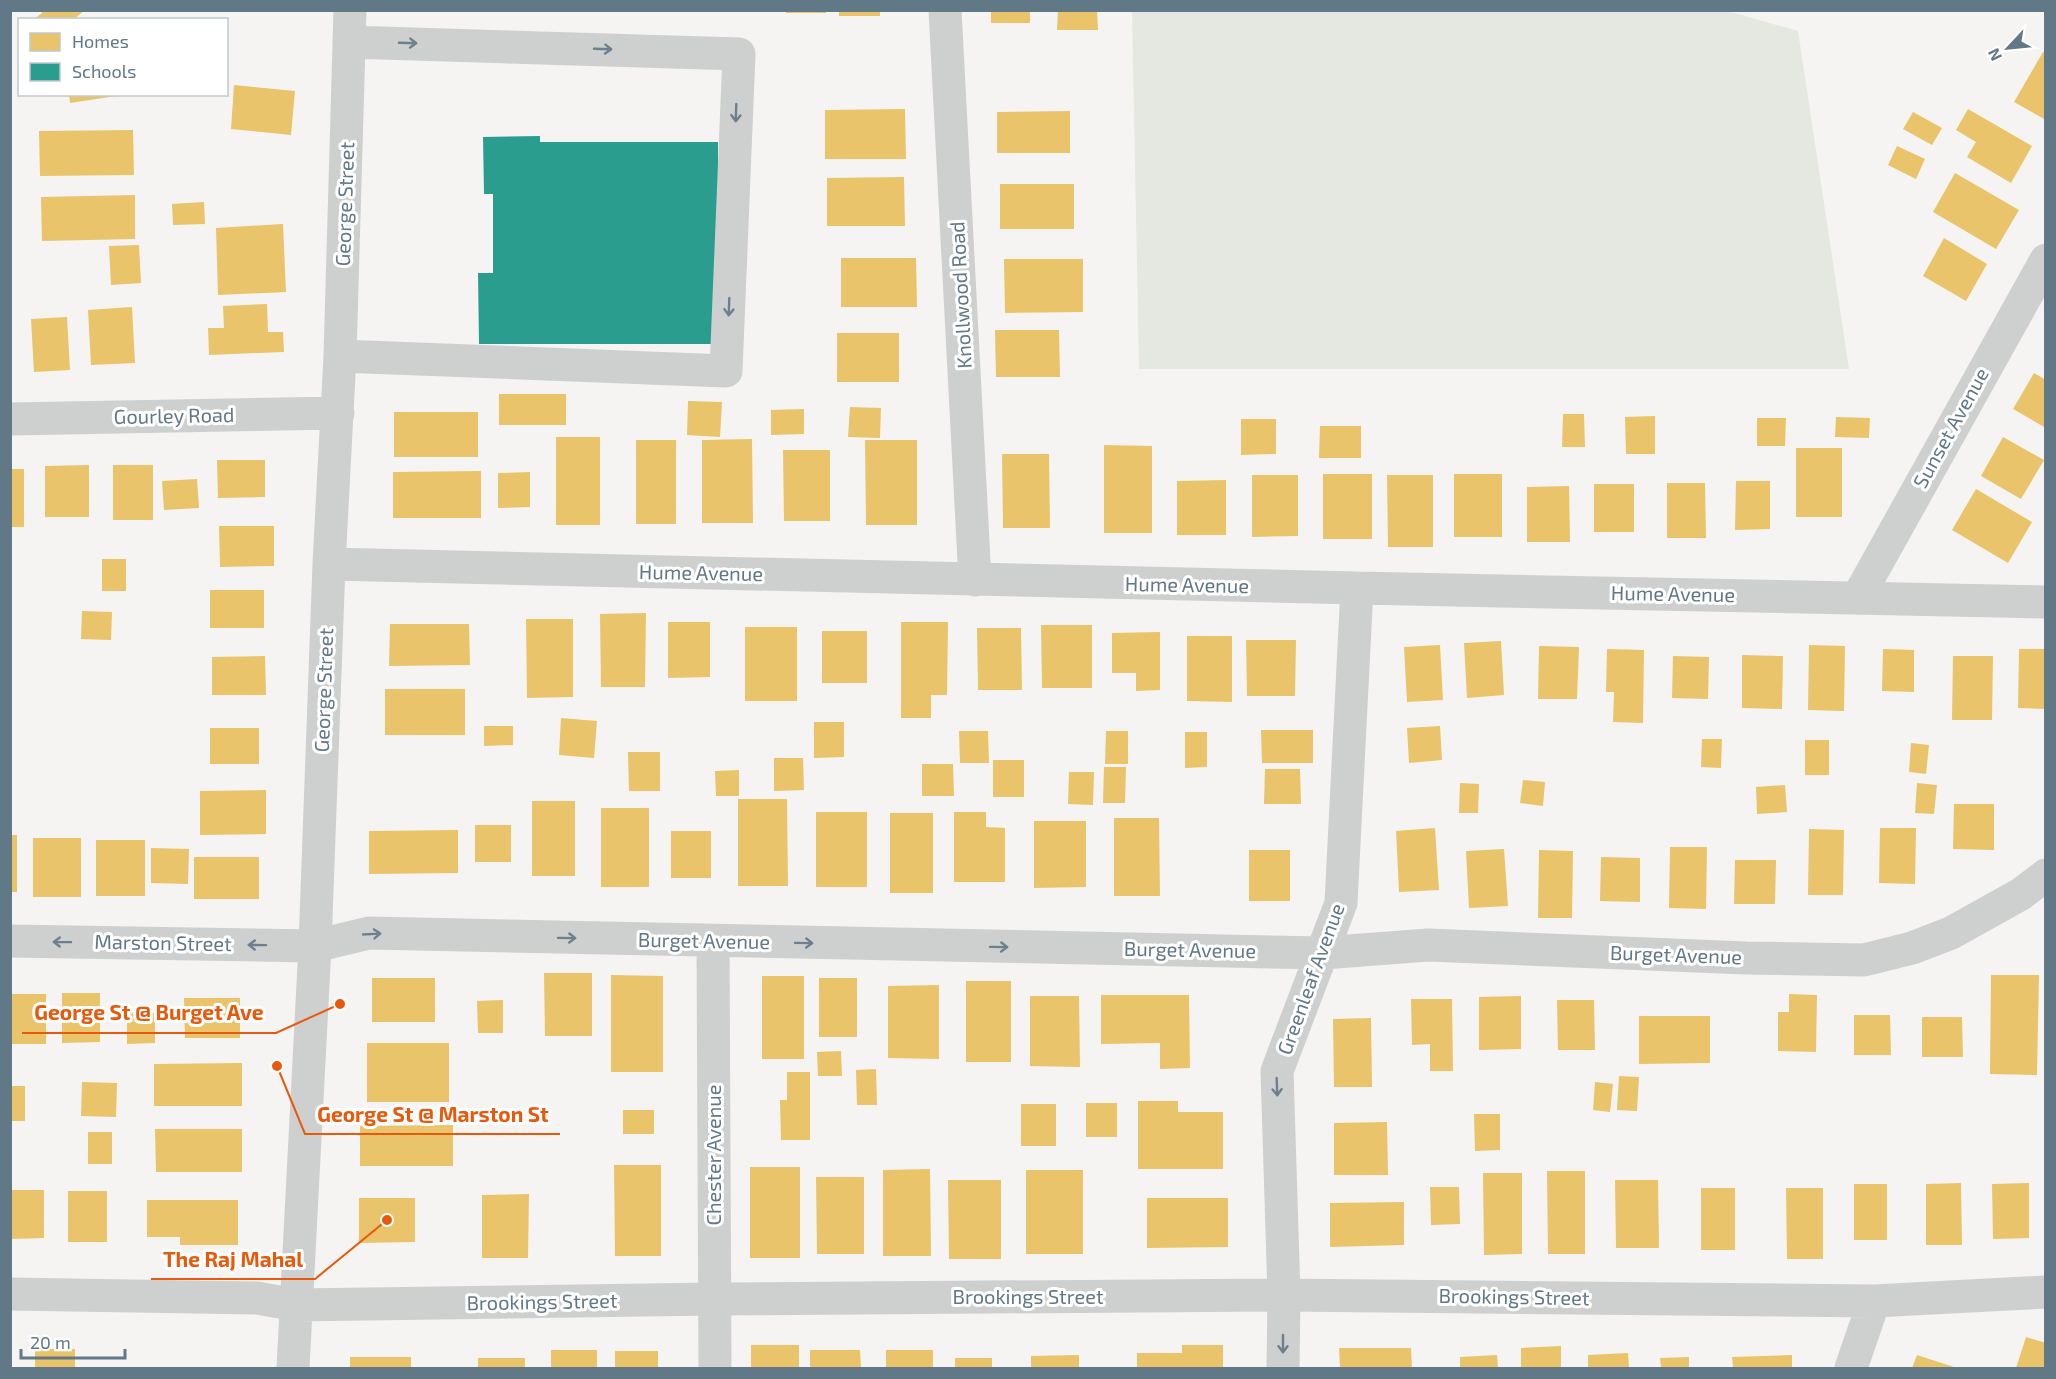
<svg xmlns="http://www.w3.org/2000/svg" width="2056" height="1379" font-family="'Exo 2',sans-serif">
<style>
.green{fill:#e4e8e0}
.homes{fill:#e9c46a}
.schools{fill:#2a9d8f}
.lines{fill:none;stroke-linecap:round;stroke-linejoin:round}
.minor{stroke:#cecfcf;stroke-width:33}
.oneway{stroke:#6c818d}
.labels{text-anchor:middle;stroke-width:6;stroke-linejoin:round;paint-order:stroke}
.street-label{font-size:20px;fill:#617886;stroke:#fff}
.leader{fill:none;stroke:#e8590c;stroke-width:2}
.callout-dot{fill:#e8590c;stroke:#fff;stroke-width:2}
.callout-label{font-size:21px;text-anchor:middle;font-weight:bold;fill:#e8590c;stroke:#fff;stroke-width:6;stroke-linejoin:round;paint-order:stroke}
</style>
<rect width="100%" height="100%" fill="#f5f4f2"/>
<path class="green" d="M1724 10 1798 31 1849 369H1139L1132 11Z"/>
<path class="homes" d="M41 10H85L73 20H33L42 13Z
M786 10H826V13H786Z
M839 10H880V16H839Z
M991 10H1030V23H991Z
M1058 10H1097L1098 30H1057Z
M2043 52 2046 53V120L2014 102Z
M234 85 295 91 291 135 231 129Z
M69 94H116V96L70 103Z
M905 109 906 159H825V110Z
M1968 109 2032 146 2011 183 1967 157 1976 142 1956 130Z
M1070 111V153H997V112Z
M1913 112 1942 128 1932 145 1903 129Z
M133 130 134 175 40 176 39 131Z
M1897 146 1925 159 1916 179 1888 165Z
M1955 173 2019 210 1996 249 1933 212Z
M904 177 905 226H827V178Z
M1000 184H1074V229H1000Z
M135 195V239L42 241 41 197Z
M204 202 205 224 173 225 172 204Z
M283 224 286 292 218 295 216 228Z
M1944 238 1987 264 1966 301 1923 276Z
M139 245 141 283 111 285 109 246Z
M841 258H916L917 307H841Z
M1004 259H1083V312L1005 313Z
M267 304 268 332H283L284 352 209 355 208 328H224L223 306Z
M132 307 135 363 91 365 88 310Z
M67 317 70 370 34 372 31 319Z
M995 330H1059L1060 377H996Z
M837 333H899V382H837Z
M2034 373 2046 380V428L2013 409Z
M499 394H566V425H499Z
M688 401 722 402 720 437 687 435Z
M850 407 881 408 880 438 848 437Z
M804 409V434L771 435V410Z
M394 412H478V457H394Z
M1563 414H1584L1585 447H1562Z
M1655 416V454H1626L1625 417Z
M1836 417 1870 418 1869 438 1835 437Z
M1757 418H1786L1785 446H1757Z
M1241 419H1276V454L1241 455Z
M1320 426H1361V458H1319Z
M556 437H600V525H556Z
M2003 437 2044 460 2021 499 1981 476Z
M752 439 753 523H702V440Z
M636 440H676V524H636Z
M865 440H917V525H866Z
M1104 445 1152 446V533H1104Z
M1796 448H1842V517H1796Z
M783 450H830V521H784Z
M1002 454H1049L1050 528H1003Z
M217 460H265V497L218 498Z
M89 465V517H45V466Z
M113 465H153V520H113Z
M10 469H24V527H10Z
M481 471V518H393V472Z
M530 472V507L498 508V473Z
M1323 474H1372V539H1323Z
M1454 474H1502V537H1454Z
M1252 475H1298V536L1252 537Z
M1387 475H1433V547H1388Z
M197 479 199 508 164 510 162 481Z
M1226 480V535H1177V481Z
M1736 481H1770V529L1735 530Z
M1667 483H1705L1706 538H1667Z
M1594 484H1634V532H1594Z
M1569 486 1570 542H1527V487Z
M1976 489 2032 522 2008 563 1952 530Z
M219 526H274V566L220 567Z
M102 559H126V591H102Z
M210 590H264V628H210Z
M82 611 112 612 111 640 81 639Z
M646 613 645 687H601L600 614Z
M526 619H573V697L527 698Z
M668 622H710V677L668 678Z
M901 622H948L947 695H931V718H901Z
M390 624H469L470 665 389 666Z
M1041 625H1092V688H1042Z
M745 627H797V701H745Z
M977 628H1021L1022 690H978Z
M822 631H867V683H822Z
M1160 632V690L1136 691V673H1112V633Z
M1187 636H1232V702L1187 701Z
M1246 640H1296L1295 696H1247Z
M1501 641 1504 695 1467 698 1464 643Z
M1440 645 1443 700 1407 702 1404 647Z
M1809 645 1845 646 1844 711 1808 710Z
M1539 646 1579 647 1577 699H1538Z
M1607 649 1644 650 1643 723 1613 722 1614 692H1606Z
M1883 649 1914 650V692L1882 691Z
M2019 649H2046V709L2018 708Z
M1742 655 1783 656 1782 709 1742 708Z
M265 656 266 695H212V657Z
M1673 656 1709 657 1708 699 1672 698Z
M1953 656H1993L1992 720H1952Z
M385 689H465V735H385Z
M561 718 597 721 594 758 559 755Z
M814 722H844V757L814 758Z
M484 726H513V745L484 746Z
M1440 726 1442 760 1409 763 1407 728Z
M210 728H259V764H210Z
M1261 730H1313V763H1262Z
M959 731H988L989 763H960Z
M1106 731H1128V764H1105Z
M1185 732H1207V767L1185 768Z
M1702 739H1722L1721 768 1701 767Z
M1805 740H1829V775H1805Z
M1911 743 1929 745 1926 774 1909 772Z
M628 752H660V791H629Z
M774 758H803L804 790 774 791Z
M993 760H1024V797H993Z
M922 764H953L954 796H922Z
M1104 767H1126L1125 803H1103Z
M1265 769H1300L1301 804H1264Z
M739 770V796H716L715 771Z
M1069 772H1094L1093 805 1068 804Z
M1523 780 1545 782 1543 806 1520 803Z
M1460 783 1479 784 1478 813H1459Z
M1917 783 1937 785 1934 814 1915 813Z
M1785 785 1787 812 1757 814 1756 787Z
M266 790V834L200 835V791Z
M738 799H787L788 886H738Z
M532 801H575V876H532Z
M1954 804H1994V850L1953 849Z
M601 808H649V887H601Z
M816 812H867V887H816Z
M954 812H986V827L1005 828V882H954Z
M890 813H933V893H890Z
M1114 818H1159L1160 896H1114Z
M1034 821H1086V887L1034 888Z
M475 825H511V862H475Z
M1435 828 1439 890 1399 892 1396 831Z
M1880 828H1916L1915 884 1879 883Z
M1809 829 1844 830 1843 895H1808Z
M458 830V873L369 874V831Z
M671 831H711V878H671Z
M10 835H17V892H10Z
M33 838H81V897H33Z
M96 840H145V896H96Z
M1670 847H1707L1706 909 1669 908Z
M151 848 189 849 188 884 151 883Z
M1504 849 1508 906 1469 908 1466 851Z
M1249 850H1290V901H1249Z
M1539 850 1573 851 1572 918H1538Z
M194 857H259V899H194Z
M1601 857 1640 858V902L1600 901Z
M1735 860H1776L1775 904H1734Z
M544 973H592V1036H545Z
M611 975 663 976V1072H611Z
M1991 975H2039L2037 1075 1990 1074Z
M762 976H804V1059H762Z
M372 978H435V1022H372Z
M819 978H857V1037H819Z
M966 981H1011V1062H966Z
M939 985V1059L888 1058V986Z
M62 993H100V1042L62 1043Z
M10 994H46V1044H10Z
M1789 994 1817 995 1816 1052 1778 1051V1012H1789Z
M1101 995H1189L1190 1068 1160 1069V1043L1101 1044Z
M1030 996H1079L1080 1067 1030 1066Z
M1521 996V1049L1479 1050V997Z
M184 998H240V1038H185Z
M1411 999H1452L1453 1071H1430V1044L1412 1045Z
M503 1000V1033H478L477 1001Z
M1557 1000H1594L1595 1050H1558Z
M127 1012 155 1013V1043L127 1044Z
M1854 1015H1890L1891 1055H1854Z
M1639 1016H1710V1063L1639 1064Z
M1922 1017H1962L1963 1057H1922Z
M1371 1018 1372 1087H1334L1333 1019Z
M367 1043H449V1102H367Z
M841 1051 842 1076H818L817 1052Z
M242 1063V1106H154V1064Z
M876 1069 877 1105H857L856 1070Z
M787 1072H810V1140H781L780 1100H787Z
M1619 1076 1639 1077 1637 1111 1617 1110Z
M82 1082 117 1083 116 1117 81 1116Z
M1595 1082 1613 1084 1610 1112 1593 1110Z
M10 1086H25V1121H10Z
M1138 1101H1178V1112H1223V1169H1138Z
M1086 1103H1117V1137H1086Z
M1021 1104H1056V1146H1021Z
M623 1110H654V1134H623Z
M1474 1114H1500V1150L1475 1151Z
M1387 1122 1388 1175H1334V1123Z
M453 1125V1166H360V1126Z
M155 1129H242V1172H156Z
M88 1132H112V1164H88Z
M614 1165H661V1256H615Z
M750 1167H800V1258H750Z
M930 1169 931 1256H883V1170Z
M1026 1170H1083V1254H1026Z
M1547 1171H1585V1254H1548Z
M1483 1173H1522V1254L1484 1255Z
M816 1177H864V1254H817Z
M948 1180H1001V1259H949Z
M1615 1180H1658L1659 1248H1616Z
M1961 1183 1962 1245H1926V1184Z
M2029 1183V1238L1993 1239 1992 1184Z
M1854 1184H1887V1240H1854Z
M1430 1187H1459L1460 1224 1431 1225Z
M1701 1188H1735V1250H1701Z
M1786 1188H1823V1259H1787Z
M10 1190H44V1238L10 1239Z
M68 1191H107V1242H68Z
M529 1194 528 1258H482V1195Z
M359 1198H415V1242L359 1243Z
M1147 1198H1228V1247L1147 1248Z
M147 1200H238V1245H180V1237H147Z
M1404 1202V1245L1330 1247V1203Z
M2026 1337 2046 1343V1368H2016Z
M751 1345H799V1368H751Z
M1182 1345H1223V1368H1137V1353H1182Z
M1561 1346V1368H1521V1348Z
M1339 1348H1411L1412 1368H1340Z
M35 1349H75V1368H35Z
M551 1350H597V1368H551Z
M810 1350H860L861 1368H810Z
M886 1350H933V1368H886Z
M615 1351H658V1368H615Z
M1628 1353 1629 1368H1588V1355Z
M1079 1355V1368H1031V1356Z
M1497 1355 1498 1368H1460V1357Z
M1792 1355V1368H1733L1732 1357Z
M1917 1355 1957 1368H1912Z
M350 1357H411V1368H350Z
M1689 1357V1368H1661L1660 1358Z
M478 1358H525V1368H478Z
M955 1358H992V1368H955Z"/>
<path class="schools" d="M540 136V142H718V344H479L478 273H493V194H484L483 137Z"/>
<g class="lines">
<path class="minor" d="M945 10 975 580
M340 356 726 371 739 54 349 42
M10 419 338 413
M329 564 1357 588 2046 602
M1858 597 2046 260
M10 941 315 946 369 933 1323 953 1428 945 1746 958 1864 960 1912 948 1951 933 2021 894 2046 875
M713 941 715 1368
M10 1294 257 1298 296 1305 714 1299 1284 1295 1874 1301 2046 1292
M293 1368 315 946 329 564 340 356 350 10
M1283 1368 1284 1295 1277 1071 1341 903 1357 588
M1851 1368 1874 1301"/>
</g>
<defs><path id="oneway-shaft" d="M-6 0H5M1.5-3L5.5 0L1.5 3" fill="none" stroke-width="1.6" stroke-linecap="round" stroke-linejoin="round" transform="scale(1.5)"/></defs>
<g class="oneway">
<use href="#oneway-shaft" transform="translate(408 43) rotate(2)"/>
<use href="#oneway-shaft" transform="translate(603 49) rotate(2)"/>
<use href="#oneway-shaft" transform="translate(736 113) rotate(92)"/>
<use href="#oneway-shaft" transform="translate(729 307) rotate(92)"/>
<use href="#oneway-shaft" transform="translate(372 934) rotate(-3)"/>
<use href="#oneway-shaft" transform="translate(567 938) rotate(1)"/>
<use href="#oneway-shaft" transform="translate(62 942) rotate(-179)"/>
<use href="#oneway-shaft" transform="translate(804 943) rotate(1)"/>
<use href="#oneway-shaft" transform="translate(257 945) rotate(-179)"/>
<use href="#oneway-shaft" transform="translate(999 947) rotate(1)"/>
<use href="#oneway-shaft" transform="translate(1277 1087) rotate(88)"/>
<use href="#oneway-shaft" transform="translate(1283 1344) rotate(90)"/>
</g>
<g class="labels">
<g class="street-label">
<text transform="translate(345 204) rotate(-88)" y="7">George Street</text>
<text transform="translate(961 295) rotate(-93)" y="7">Knollwood Road</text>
<text transform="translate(174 416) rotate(-1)" y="7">Gourley Road</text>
<text transform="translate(1951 428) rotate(-61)" y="7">Sunset Avenue</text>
<text transform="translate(701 573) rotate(1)" y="7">Hume Avenue</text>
<text transform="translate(1187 585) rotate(1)" y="7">Hume Avenue</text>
<text transform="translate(1673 594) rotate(1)" y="7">Hume Avenue</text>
<text transform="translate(324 690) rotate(-88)" y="7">George Street</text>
<text transform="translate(704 941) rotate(1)" y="7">Burget Avenue</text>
<text transform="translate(163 943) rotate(1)" y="7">Marston Street</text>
<text transform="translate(1190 950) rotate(1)" y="7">Burget Avenue</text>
<text transform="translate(1676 955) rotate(2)" y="7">Burget Avenue</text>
<text transform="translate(1311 979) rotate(-70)" y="7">Greenleaf Avenue</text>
<text transform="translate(714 1155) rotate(-90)" y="7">Chester Avenue</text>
<text x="1028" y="1304">Brookings Street</text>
<text transform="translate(1514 1297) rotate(1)" y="7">Brookings Street</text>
<text transform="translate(542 1302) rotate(-1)" y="7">Brookings Street</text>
</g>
</g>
<path class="leader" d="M340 1004L276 1033H22M277 1066L305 1134H560M387 1220L315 1279H151"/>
<g class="callout-dot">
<circle cx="340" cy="1004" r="6"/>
<circle cx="277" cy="1066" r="6"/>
<circle cx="387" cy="1220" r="6"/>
</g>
<g class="callout-label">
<text x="149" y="1020">George St @ Burget Ave</text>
<text x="433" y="1122">George St @ Marston St</text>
<text x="233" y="1267">The Raj Mahal</text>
</g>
<rect width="2056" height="1379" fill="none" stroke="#617886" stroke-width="24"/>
<rect x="18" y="18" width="210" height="78" fill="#ffffff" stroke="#c0c9cf" stroke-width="1.5"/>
<rect x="30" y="33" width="30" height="18" fill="#e9c46a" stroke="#c0c9cf" stroke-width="1.5"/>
<text x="72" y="48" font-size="18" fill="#617886">Homes</text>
<rect x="30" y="63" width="30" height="18" fill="#2a9d8f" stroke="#c0c9cf" stroke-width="1.5"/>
<text x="72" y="78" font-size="18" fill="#617886">Schools</text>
<g transform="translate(2008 48) rotate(244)" stroke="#ffffff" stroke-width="4.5" paint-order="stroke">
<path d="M0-4.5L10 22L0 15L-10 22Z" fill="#617886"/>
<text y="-9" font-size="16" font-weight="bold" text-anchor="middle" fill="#617886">N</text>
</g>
<path d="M21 1349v9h104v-9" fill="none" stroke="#617886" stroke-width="3"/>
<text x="30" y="1349" font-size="18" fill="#617886" stroke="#ffffff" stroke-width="4.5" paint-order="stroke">20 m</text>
</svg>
